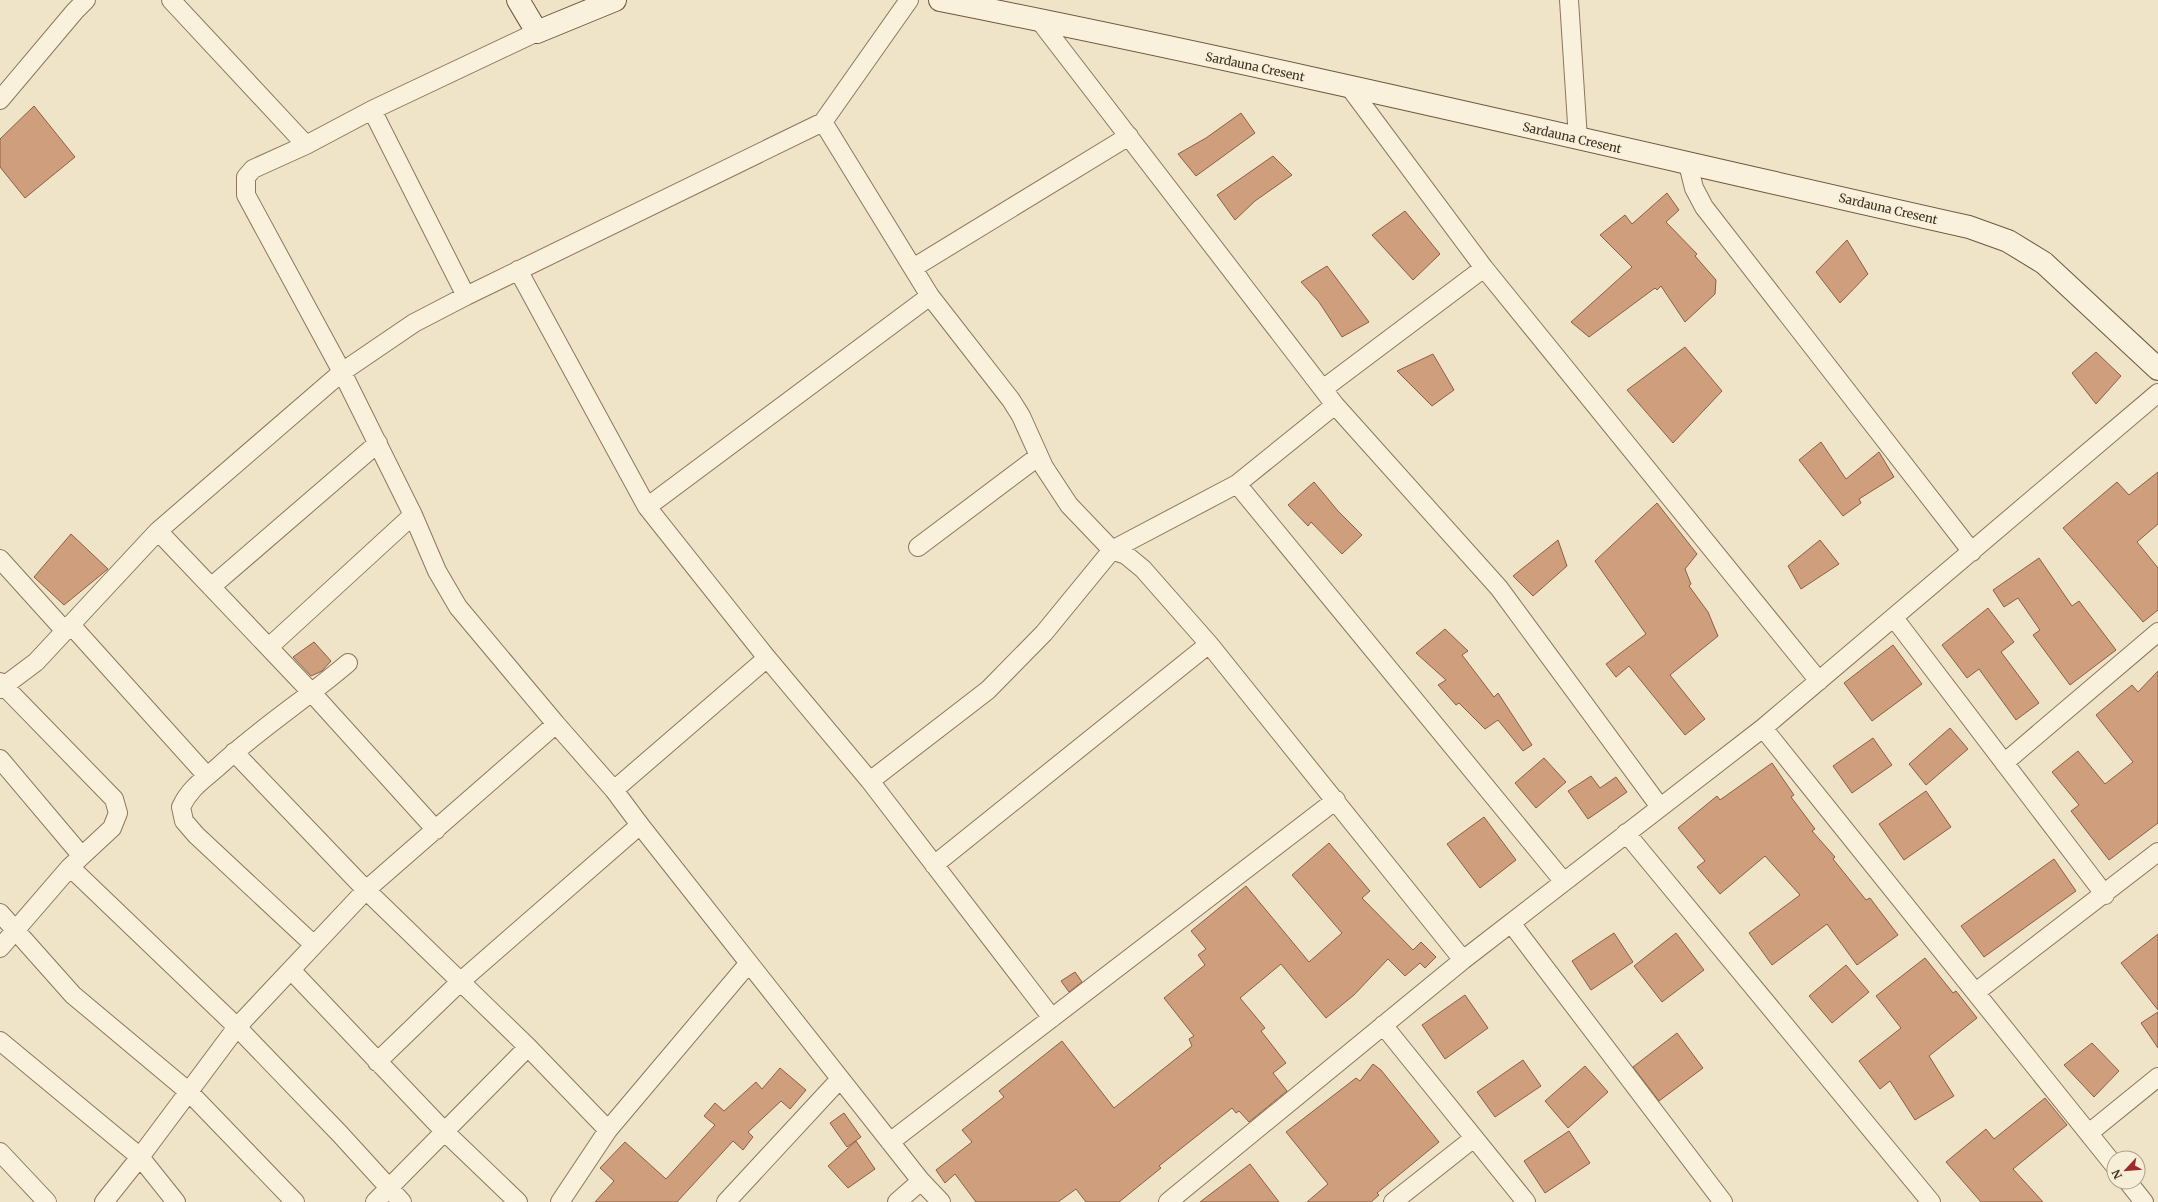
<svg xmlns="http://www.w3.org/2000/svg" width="2158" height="1202" font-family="Merriweather,serif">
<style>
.building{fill:#cf9f7d;stroke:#8d5f41}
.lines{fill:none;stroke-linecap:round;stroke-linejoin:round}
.street-casing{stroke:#8d765c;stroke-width:20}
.secondary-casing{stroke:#6f573f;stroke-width:24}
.street{stroke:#faf1dc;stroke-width:18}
.secondary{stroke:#faf1dc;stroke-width:22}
.labels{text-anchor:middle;stroke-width:3;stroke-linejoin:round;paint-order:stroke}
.street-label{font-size:12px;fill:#3d2e20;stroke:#f7eed8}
</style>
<rect width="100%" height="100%" fill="#f0e4c8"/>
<path class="building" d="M34 106 75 157 25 198 0 167V139Z
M1241 113 1255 133 1196 176 1178 154 1206 138Z
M1273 156 1292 175 1255 201 1235 220 1217 195Z
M1667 193 1679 210 1666 222 1697 254 1695 256 1716 280 1715 294 1685 322 1661 286 1657 290 1655 288 1589 337 1571 322 1632 267 1600 235 1625 215 1632 224Z
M1405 211 1440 254 1413 280 1372 235Z
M1847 240 1868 274 1840 303 1816 272Z
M1327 266 1369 322 1342 337 1319 302 1301 282Z
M1685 347 1722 391 1673 443 1627 390Z
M2096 352 2121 376 2096 404 2072 373Z
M1433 354 1454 390 1432 406 1397 371Z
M1821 442 1846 479 1879 452 1894 477 1859 499 1861 503 1843 516 1799 460Z
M2158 472V524L2137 542 2158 568V610L2143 622 2063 528 2117 482 2129 495Z
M1314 482 1338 511 1362 535 1342 554 1311 522 1308 526 1288 505Z
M1657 503 1697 554 1685 569 1691 584 1689 586 1708 612 1718 636 1670 675 1705 719 1685 735 1629 666 1616 677 1606 664 1646 634 1595 561Z
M71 534 108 569 64 605 34 577Z
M1558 540 1567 566 1533 596 1513 576Z
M1820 540 1839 564 1801 589 1788 566Z
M2039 558 2072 606 2079 601 2116 650 2070 685 2033 635 2040 630 2018 598 2004 607 1993 590Z
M1988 608 2014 642 2001 652 2039 703 2016 720 1979 669 1967 678 1942 645Z
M1445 629 1468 651 1462 655 1494 697 1498 693 1532 745 1523 751 1498 720 1485 729 1459 703 1456 705 1438 685 1446 680 1416 653Z
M314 642 331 661 322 671 311 676 293 657Z
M1893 645 1922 684 1872 721 1844 683Z
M2158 671V823L2109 860 2071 811 2079 805 2052 772 2078 751 2105 784 2133 762 2096 715 2132 685 2138 692Z
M1950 728 1968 749 1926 785 1909 764Z
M1873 738 1892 765 1852 793 1833 766Z
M1544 758 1566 782 1536 808 1515 783Z
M1772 763 1794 795 1791 797 1815 829 1812 831 1835 857 1833 859 1866 900 1870 898 1898 935 1857 965 1827 924 1772 965 1749 933 1800 895 1765 856 1720 894 1697 867 1705 861 1678 828 1717 796 1720 800Z
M1591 776 1600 788 1616 777 1627 792 1588 819 1568 791Z
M1926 791 1951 827 1904 860 1879 824Z
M1484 817 1516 860 1480 888 1447 844Z
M1329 843 1370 891 1362 898 1413 950 1421 942 1436 957 1425 968 1420 963 1405 976 1388 959 1354 995 1326 1018 1281 964 1240 998 1265 1028 1261 1031 1286 1063 1273 1073 1287 1091 1249 1122 1239 1111 1236 1113 1232 1108 1159 1166 1161 1168 1119 1202H1086L1076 1189 1058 1202H976L955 1174 945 1183 936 1170 972 1142 962 1130 1004 1097 999 1091 1062 1041 1114 1108 1192 1046 1189 1039 1194 1036 1164 998 1205 965 1198 955 1206 949 1191 931 1246 886 1309 962 1342 933 1292 875Z
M2054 859 2076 891 1984 957 1961 926Z
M1614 933 1633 962 1591 990 1572 961Z
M1676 933 1704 970 1662 1002 1634 966Z
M2158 934V1010L2121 963Z
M1925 958 1953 993 1956 991 1977 1018 1929 1056 1954 1096 1915 1120 1890 1081 1880 1089 1859 1061 1901 1028 1876 996Z
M1846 965 1869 992 1832 1023 1809 996Z
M1075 972 1082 982 1069 992 1061 981Z
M1465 995 1488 1028 1445 1059 1422 1025Z
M2158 1012V1048L2141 1023Z
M1677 1033 1703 1068 1659 1101 1633 1067Z
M2092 1043 2119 1071 2094 1097 2064 1065Z
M1523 1060 1541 1086 1495 1117 1477 1092Z
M1373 1064 1381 1070 1439 1142 1377 1193 1379 1195 1371 1202H1307L1328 1184 1286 1132 1356 1078 1360 1081Z
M1585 1066 1608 1092 1568 1128 1545 1101Z
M780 1068 806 1090 790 1109 781 1101 748 1132 753 1137 743 1150 733 1141 677 1202H595L614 1181 600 1168 625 1142 666 1179 715 1125 704 1116 715 1103 724 1111 756 1082 762 1089Z
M2045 1098 2067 1125 2013 1169 2043 1202H1981L1946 1162 1986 1129 1994 1139Z
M844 1113 861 1137 847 1147 830 1123Z
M1569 1131 1590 1163 1545 1193 1524 1161Z
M856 1141 875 1169 848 1188 828 1166Z
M1250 1164 1279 1202H1200Z"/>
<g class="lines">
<g class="street-casing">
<path id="street" d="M171 0 306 145
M1569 0 1578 139
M1039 20 1335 405 1499 588 1660 807
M537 32 372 110 306 145 253 169 246 177V195L342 372 413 515 437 571 458 607 556 724 614 790 640 825 921 1181 941 1202
M1350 88 1484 268 1819 681
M0 100 75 11 86 0
M372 110 466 296
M823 122 930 296 1011 400 1021 416 1044 467 1069 505 1112 550 1126 555 1143 569 1209 644 1463 960
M1688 164 1694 188 1704 207 1972 552
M913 268 1129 136
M518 270 647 507 767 658 870 781 1052 1018
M1323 389 1484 268
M1237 484 1564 882
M647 507 930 296
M158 531 312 693 436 830
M918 547 1039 456
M0 559 65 631
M211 587 378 443
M1894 618 2105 895
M71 625 207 776
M269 647 413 515
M0 682 114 799 118 813 112 828 70 867 0 948
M0 689 36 662 158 531 342 372 414 323 466 296 823 122 909 0
M1763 728 2114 1165
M234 752 366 890 528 1047 608 1130
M0 759 81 855
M2004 763 2158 632
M870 781 988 690 1044 633 1112 550 1237 484 1335 405
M614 790 767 658
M1626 833 1931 1202
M934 865 1209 644
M70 867 237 1027 340 1134 402 1202
M0 913 73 995 189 1092 295 1202
M1511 923 1723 1202
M314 945 196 835 184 821 181 807C190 788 203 780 218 767 259 729 306 699 348 663
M291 970 445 1132 518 1202
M1976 992 2158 852
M1383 1025 1526 1202
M0 1041 140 1157 176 1202
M377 1062 461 981 640 825
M2089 1133 2158 1077
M890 1142 1336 800
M0 1152 47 1202
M2128 1182 2144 1202
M104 1202 140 1157 237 1027 366 890 556 724
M375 1202 528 1047
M560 1202 608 1130 748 964
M726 1202 840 1079
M897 1202 921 1181
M1168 1202 1463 960 1763 728 2158 393
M1393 1202 1474 1138"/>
</g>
<g class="secondary-casing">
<path id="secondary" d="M518 0 537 32 615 0
M940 0C1284 68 1626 150 1969 227L2008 241 2044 263 2158 369"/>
</g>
<use href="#street" class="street"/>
<use href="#secondary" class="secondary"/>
</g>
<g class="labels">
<g class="street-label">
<text transform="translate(1255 67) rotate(12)" y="4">Sardauna Cresent</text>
<text transform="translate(1572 138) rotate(13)" y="4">Sardauna Cresent</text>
<text transform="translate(1888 209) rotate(13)" y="4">Sardauna Cresent</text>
</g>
</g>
<g transform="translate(2126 1170) rotate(244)"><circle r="19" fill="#f7eed8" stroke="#ada18e"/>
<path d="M0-3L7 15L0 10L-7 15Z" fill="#9e2a2b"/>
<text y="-6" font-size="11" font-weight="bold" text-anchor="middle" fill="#3d2e20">N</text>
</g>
</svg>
